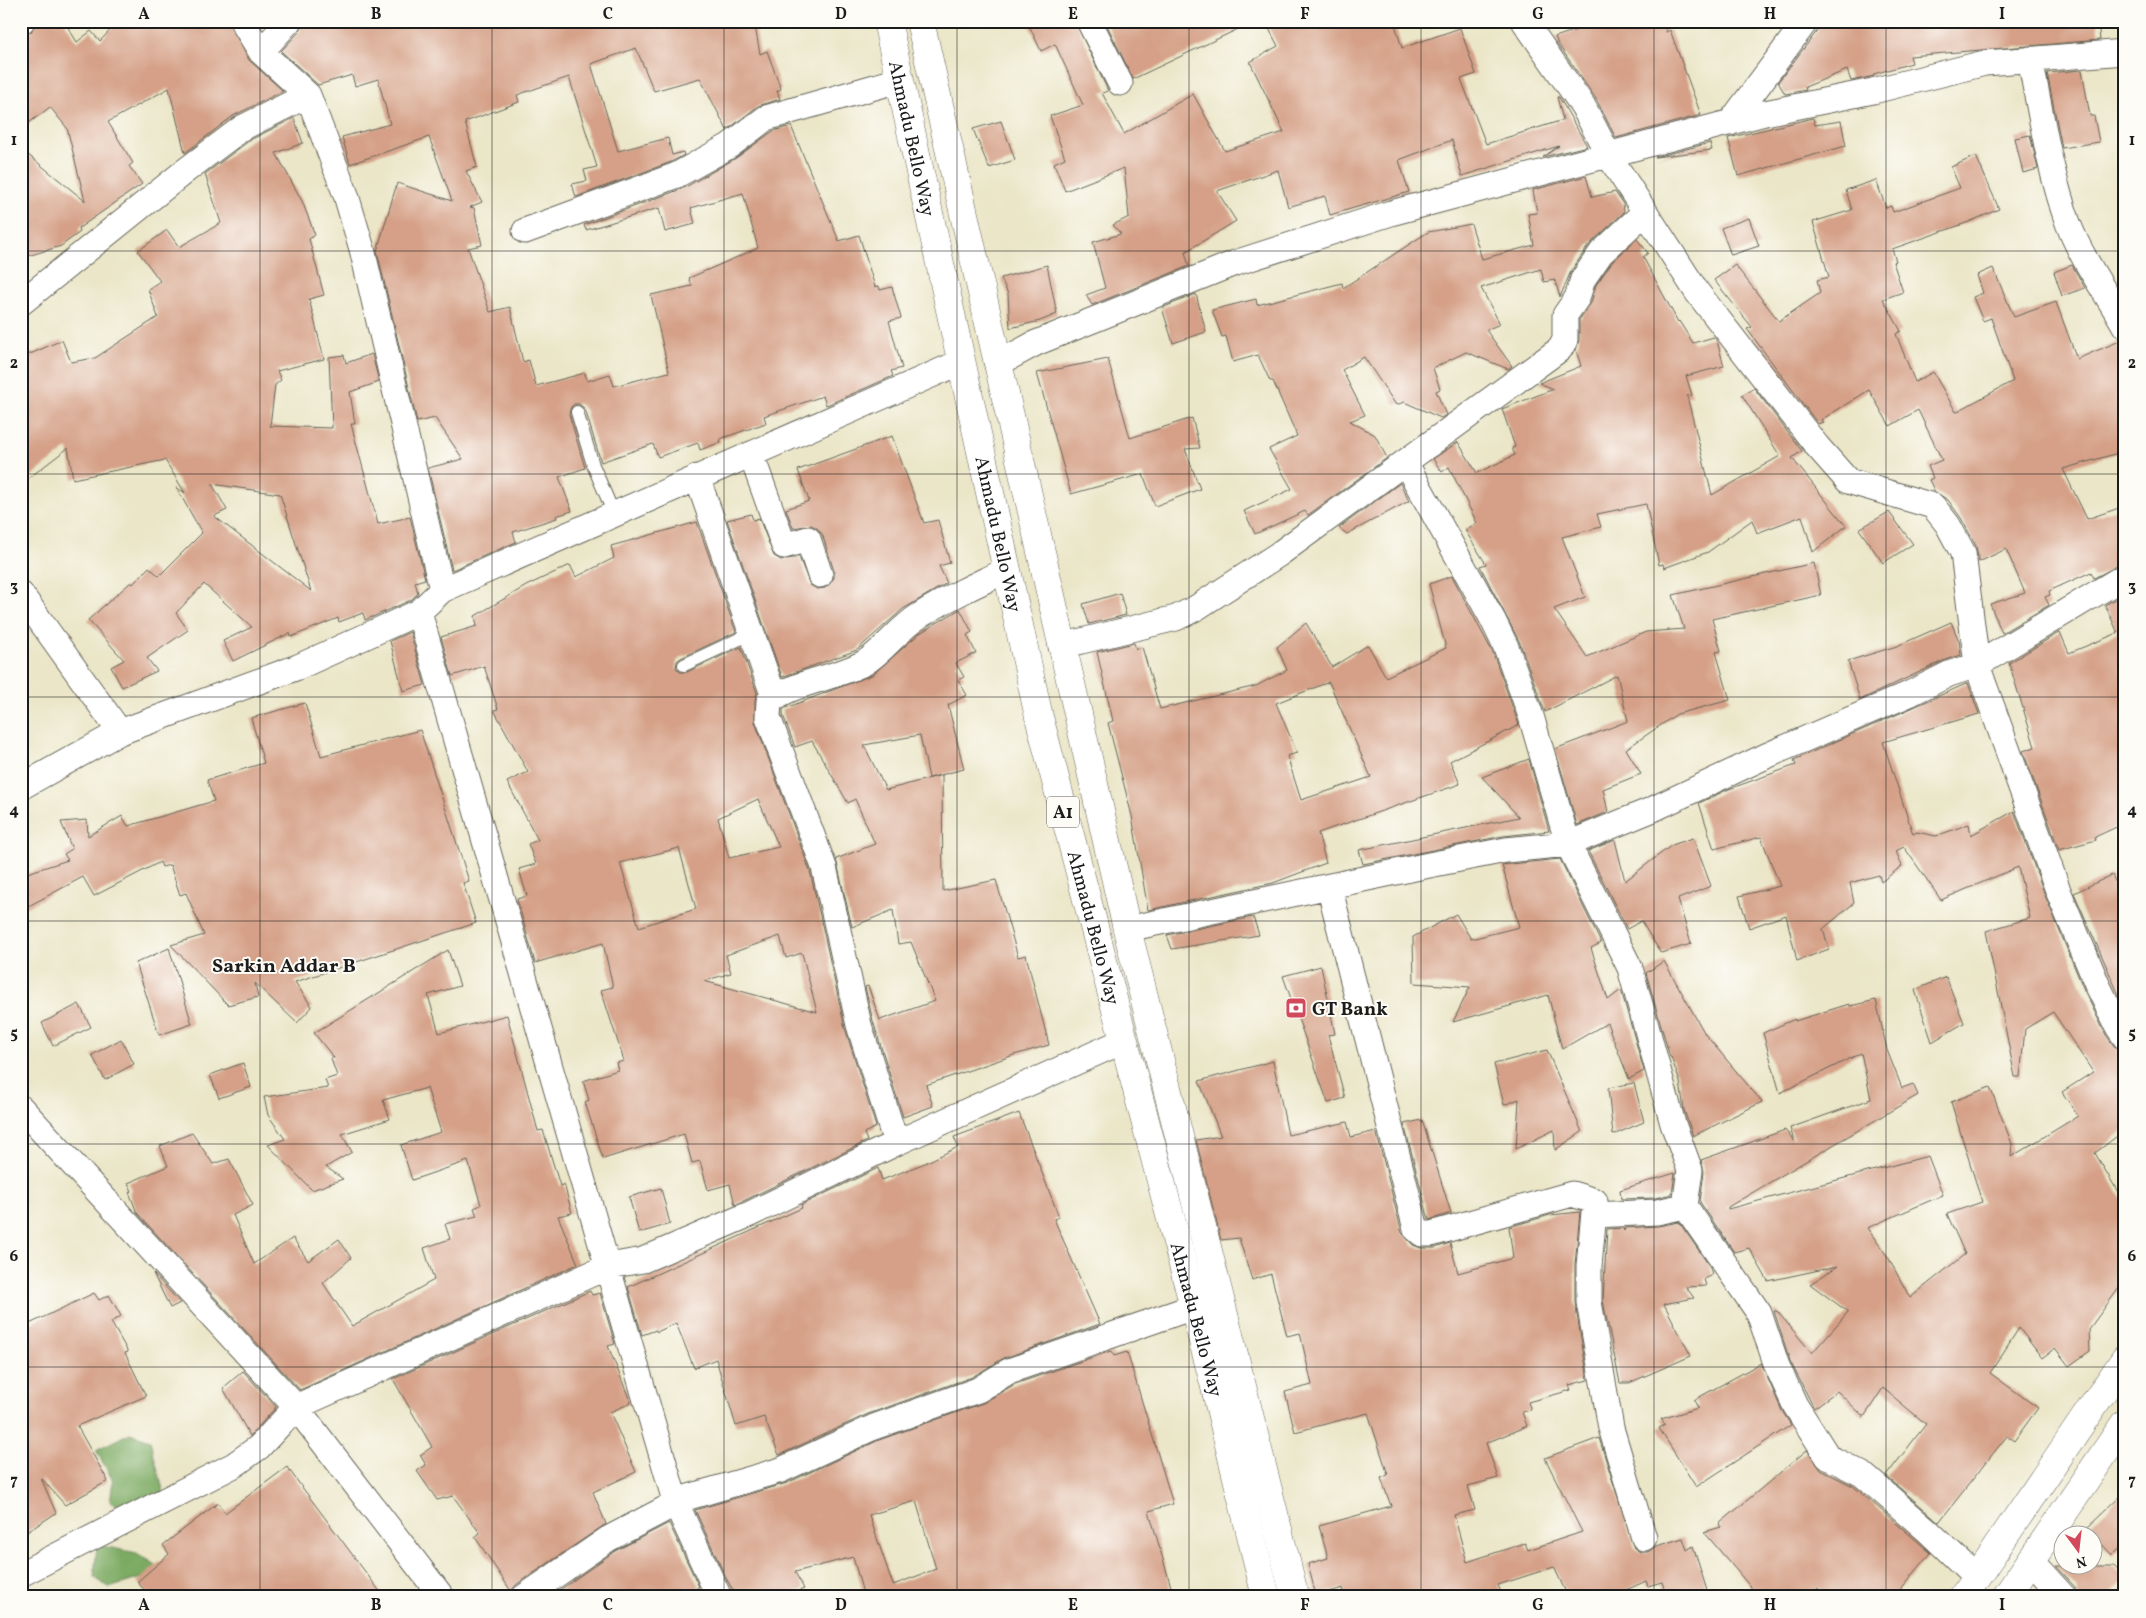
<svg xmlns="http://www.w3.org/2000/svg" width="2146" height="1618" font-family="Vollkorn,serif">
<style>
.forest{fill:#7caa62;stroke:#4c633f}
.building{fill:#d5a087;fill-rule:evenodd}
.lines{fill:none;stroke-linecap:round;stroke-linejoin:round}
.service-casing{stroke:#646358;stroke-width:14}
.minor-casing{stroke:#646358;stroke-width:27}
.secondary-casing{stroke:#646358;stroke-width:29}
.trunk-casing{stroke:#646358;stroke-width:29}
.service{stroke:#fff;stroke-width:12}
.minor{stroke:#fff;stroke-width:25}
.secondary{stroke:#fff;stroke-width:28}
.trunk{stroke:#fff;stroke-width:28}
.grid{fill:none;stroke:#1c1c1c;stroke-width:1;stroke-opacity:0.55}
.labels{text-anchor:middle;stroke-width:4;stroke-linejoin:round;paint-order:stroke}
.shield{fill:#fdfcf7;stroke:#605f5e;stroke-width:1}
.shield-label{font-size:18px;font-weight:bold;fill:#1c1c1c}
.street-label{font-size:19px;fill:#1c1c1c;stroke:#fdfcf7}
.poi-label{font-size:19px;font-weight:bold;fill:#1c1c1c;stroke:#fdfcf7;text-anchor:start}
.neighbourhood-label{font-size:20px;font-weight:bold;fill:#1c1c1c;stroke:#fdfcf7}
.neatline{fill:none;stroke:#1c1c1c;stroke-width:2}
.grid-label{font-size:16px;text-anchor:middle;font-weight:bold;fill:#1c1c1c}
</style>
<rect width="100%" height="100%" fill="#fdfcf7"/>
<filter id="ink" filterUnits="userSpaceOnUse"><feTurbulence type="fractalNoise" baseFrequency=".02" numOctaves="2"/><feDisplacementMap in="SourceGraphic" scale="10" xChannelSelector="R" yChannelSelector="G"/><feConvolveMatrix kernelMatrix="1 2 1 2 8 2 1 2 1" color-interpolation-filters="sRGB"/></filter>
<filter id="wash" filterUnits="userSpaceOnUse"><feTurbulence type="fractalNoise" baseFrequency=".0096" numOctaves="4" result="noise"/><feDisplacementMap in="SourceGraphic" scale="20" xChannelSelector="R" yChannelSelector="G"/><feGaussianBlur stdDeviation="1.12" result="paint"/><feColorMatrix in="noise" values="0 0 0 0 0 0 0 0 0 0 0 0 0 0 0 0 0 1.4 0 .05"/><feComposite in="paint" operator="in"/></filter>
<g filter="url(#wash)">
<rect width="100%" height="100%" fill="#ebe6c8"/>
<path class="forest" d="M130 1433 150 1440 164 1494 126 1510 110 1502 113 1481 96 1450Z
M97 1545 137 1553 161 1568 157 1573 109 1588 94 1577Z"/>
<g id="blocks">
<path class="building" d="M36 21H64L77 42 91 31 100 41 119 21H228L249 60 283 91 233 116 185 153 169 88 108 122 133 163 129 166 142 184 79 228 80 232 61 246 21 258V149L85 201 67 128 50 107 21 129V36L31 32Z
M303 21H754L760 54 767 51 781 89 777 91 780 99 758 106 727 130 700 78 654 91 636 48 591 64 618 151 668 138 672 155 683 152 684 155 671 162 576 197 572 184 587 181 584 170 597 167 569 77 517 95 519 102 465 122 477 167 466 171 482 202 470 207 474 208 482 245 468 248 490 312 510 307 523 362 529 360 536 386 585 373 587 381 610 374 614 386 669 372 651 295 692 286 689 278 758 248 743 193 691 208 695 224 665 232 659 208 586 230 584 225 684 188 736 158 773 131 791 126 839 241 859 235 875 287 879 286 880 290 892 287 901 318 889 321 902 368 891 371 893 376 829 404 826 405 823 396 764 416 766 423 720 439 721 442 700 450 698 443 658 457 653 444 601 462 585 409 579 404H574L571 407 569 414 585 468 559 477 572 511 556 516 557 518 513 532 516 542 452 570 428 468 463 459 435 418 417 422 377 251 397 183 452 201 429 137 350 164 342 137 390 124 378 79 355 86 352 75 318 85 281 51 300 31Z
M1027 21H1075L1108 91 1102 93 1124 134 1193 94 1225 151 1284 132 1250 62 1278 46 1265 21H1394L1402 48 1460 28 1476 74 1461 79 1486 144 1563 120 1557 97H1559L1587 146 1543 157 1559 146 1462 176 1452 140 1399 160 1409 192 1330 215 1325 196 1288 207 1278 170 1217 191 1236 221 1185 252 1189 266 1092 305 1086 295 1105 288 1093 242 1121 234 1113 225 1129 217 1124 168 1065 191 1054 163 1065 158 1050 116 1083 105 1055 44 1041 51Z
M1105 21H1255L1133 79Z
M1604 21H1663L1666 32 1670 30 1701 115 1616 138 1596 99 1558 44 1555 37Z
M1820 21H2016V24L2047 21H2098L2100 40 1910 56 1912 63 1874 74V76L1851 81 1847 70 1805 87 1806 90 1785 94 1778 82 1818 30Z
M2082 70 2090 116H2094L2099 142 2062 148 2047 73Z
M294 118 303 143 276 153 302 201 315 235 309 239 324 295 309 299 324 359 277 371 281 380 275 385 270 426 332 428 329 357 344 355 346 363 372 354 379 382 350 392 355 424H351L378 524 410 517 425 579 415 582 418 593 411 600 377 615 365 620 363 613 339 622 338 618 291 637 290 633 233 661 223 641 252 627 204 584 176 613 188 630 147 658 157 671 122 687 111 667 124 660 88 620 131 582 133 584 149 567 159 576 202 533 176 487 185 493 165 460 73 479 68 448 21 484V358L62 340 71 362 95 358 158 317 148 289 160 281 138 251 167 230 179 247 221 223 205 174 250 140ZM212 484 280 494 311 591 214 516 227 510Z
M1813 118 1815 125 1841 121 1846 146 1738 176 1728 138Z
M1001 121 1015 160 989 168 973 129Z
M2030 135 2038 169 2023 173 2015 138Z
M1710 143 1712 150 1655 157Z
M1976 156 1999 209 1969 222 1892 249 1896 261 1893 262 1903 292 1883 299 1901 331 1896 334 1915 382 1933 372 1956 412 2013 381 1991 318 1983 321 1973 297 1983 293 1977 275 1993 268 2014 317 2056 302 2077 359 2122 340H2125V451L2063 469 2087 519 2125 506V562L2094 578 2091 572 2049 591 2050 595 2045 597 2049 605 2002 633 1990 604 2025 593 2006 549 1979 562 1976 546 1961 518 1948 500 1935 492 1929 480 1933 478 1928 466 1942 460 1918 410 1890 426 1869 390 1821 420 1823 422 1818 424 1747 329 1752 327 1714 280 1735 265 1779 321 1820 293 1817 280 1829 277 1813 222 1852 210 1846 190 1876 180 1886 208 1891 206 1893 212 1960 188 1951 167Z
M1586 176 1592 197 1615 192 1623 204 1624 212 1589 245 1571 271 1560 297 1555 280 1544 282 1541 269 1481 288 1500 324 1486 330 1512 366 1508 369 1466 352 1433 368 1440 389 1436 391 1446 415 1441 418 1404 402 1396 405 1364 357 1342 370 1365 415 1350 421 1375 435 1387 458 1308 515 1305 511 1255 534 1244 511 1292 489 1269 449 1297 436 1273 381H1270L1258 355 1233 362 1226 336 1222 337 1212 310 1256 299 1257 305 1342 283 1343 288 1428 232 1434 231 1471 224 1482 259 1534 245 1528 214 1537 213 1533 190Z
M1749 218 1759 246 1731 255 1721 228Z
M1637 239 1648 253 1643 257 1678 322 1679 321 1693 343 1714 337 1717 341 1724 366 1686 376 1692 395 1687 396 1712 495 1780 456 1742 395 1754 388 1802 451 1792 458 1846 526 1813 552 1802 516 1757 533 1752 520 1708 552 1664 568 1663 564 1659 565 1646 504 1597 514 1601 527 1562 537 1585 597 1554 609 1587 657 1646 632 1684 629 1673 595 1814 563 1821 595 1712 619 1721 651 1716 652 1730 700 1677 714 1626 749 1641 774 1603 789 1608 812 1577 825 1555 749 1628 721 1617 675 1545 712 1519 641 1480 566 1486 564 1465 530 1477 523 1449 467 1442 472 1433 459 1458 442 1477 473 1515 455 1512 448 1515 447 1502 409 1554 389 1539 383 1581 366 1576 350 1579 340V320L1591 303 1596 285 1612 262Z
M1047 265 1057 314 1040 321 1010 328 1008 294 1001 278Z
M2072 265 2085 288 2062 296 2054 272Z
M1196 294 1206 332 1173 343 1162 308Z
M1108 359 1130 438 1192 418 1200 448 1185 449 1200 489 1155 506 1143 474 1071 494 1037 373Z
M892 436 924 523 938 520 950 563 939 566 947 583 903 609 857 650 782 677 727 520 751 514 753 520 759 518 774 556 781 560 799 557 810 585 817 589 825 588 834 578V571L822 534 817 528 811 525 793 528 786 509 809 501 798 470Z
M1400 483 1409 501 1347 534 1339 528Z
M1889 512 1913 544 1883 563 1859 529Z
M697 522 736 632 681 658 677 661 676 668 680 672H687L741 647 757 693 755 700V722L810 871 845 1028 876 1127 864 1133 867 1141 735 1205 730 1184 708 1190 700 1161 692 1163 684 1134 603 1159 585 1102 589 1100 583 1081 618 1070 616 1063 624 1061 601 990 613 987 603 943 535 963 517 899 527 896 519 869 536 864 528 844 538 840 507 782 528 772 494 710 498 709 484 666 452 676 441 637 477 626 475 616 526 586 570 565 576 577 614 558 611 546ZM758 799 779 847 729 858 718 818ZM679 848 696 909 639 927 620 863ZM780 936 786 958 802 953 817 1012 704 981 731 973 726 955Z
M1452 576 1493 653 1519 725 1450 761 1460 784 1318 833 1326 863 1273 883 1148 910 1132 816 1108 723 1113 721 1097 652 1134 643 1136 649 1142 647 1160 709 1256 686 1287 670 1277 647 1306 623 1332 667 1368 645 1386 677 1446 648 1429 584ZM1329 682 1371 777 1301 800 1287 756 1297 753 1276 703Z
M1120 593 1126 615 1089 624 1083 604Z
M2125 593V811L2119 814 2123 824 2095 837 2096 840 2059 850 2023 751 2035 747 2009 663 2060 632 2069 653 2118 633 2105 605Z
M960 609 972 632 967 635 976 653 956 663 964 677 958 680 967 695 948 705 964 769 929 778 920 735 864 745 886 790 942 775 943 891 996 880 1018 957 1026 955 1049 1045 1014 1055 926 1085 933 1106 903 1117 873 1021 865 987 868 986 880 1020 935 1001 911 942 898 944 893 910 852 927 836 859 875 844 855 799 848 803 812 741 795 747 783 715V709L872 675 920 633Z
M1951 622 1959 641 1961 655 1943 661 1860 700 1848 661 1897 646Z
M410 632 425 685 403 691 390 641Z
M1968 683 1979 714 1883 742 1913 834 1917 832 1936 836 1969 824 1971 835 2014 811 2046 898 2084 990 2106 1035 2114 1046 2125 1051V1130L2095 1153 2125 1204V1280L2089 1329 2090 1351 2069 1366 2055 1348 2042 1358 2019 1328 1990 1373 2038 1408 2014 1441 2007 1436 1939 1522 1886 1476 1926 1424 1883 1388 1864 1417 1837 1391 1814 1408 1790 1361 1774 1311H1777L1812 1353 1848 1312 1810 1284 1838 1266 1768 1281 1749 1248 1734 1252 1700 1202 1704 1172 1701 1160 1785 1130 1794 1141 1790 1128 1871 1099 1861 1053 1780 1093 1763 1033 1795 1019V1021L1849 1004 1850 1006 1876 1000 1887 1050 1902 1088 1913 1084 1918 1095 1728 1207V1209L1928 1156 1943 1195 1867 1228 1888 1257 1910 1298 1965 1254 1947 1214 1982 1202 1951 1102 1990 1087 2012 1144 2011 1157 2078 1116 2062 1092 2093 1072 2053 1012 2025 1029 2020 1077H2015L1986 931 2030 918 2018 867 1941 900 1904 847 1896 851 1902 866 1881 882 1879 875 1850 883 1854 903 1823 929 1829 949 1797 961 1786 915 1749 928 1739 896 1780 886 1761 837 1714 849 1699 803 1729 789 1796 765 1794 760Z
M305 703 321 756 420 730 469 881 463 883 476 923 295 982 312 1007 297 1023 255 983 258 997 228 1005 171 945 204 935 186 893 180 895 170 865 162 867 160 862 94 896 83 877 21 910V875L68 860 64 854 72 849 61 822 87 820 88 836 122 816 128 826 214 801 207 780 264 763 251 718Z
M1529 759 1549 831 1503 836 1363 864 1359 850 1519 817 1482 777Z
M1693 838 1711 886 1678 899 1691 944 1661 953 1641 921 1627 929 1588 851 1615 840 1625 881 1672 845Z
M1560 859 1601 943 1591 948 1608 1000 1621 990 1644 1071 1629 1079 1607 1023 1562 1049 1548 995 1453 1022 1470 987 1414 983 1413 937 1456 914 1471 939 1519 927 1502 865Z
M2112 875 2125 901V1003L2123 1004 2074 893Z
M1253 917 1259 935 1172 949 1167 935Z
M169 948 192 1024 159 1035 136 963Z
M448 950 460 986 428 995 439 1033 507 1015 538 1131 543 1130 560 1186 564 1184 572 1213 558 1216 578 1264 300 1390 137 1213 129 1192 132 1191 128 1183 168 1166 160 1146 192 1133 213 1164 229 1159 253 1205 233 1215 254 1264 293 1238 308 1261 339 1239 351 1258 323 1283 352 1326 434 1280 424 1248 450 1239 445 1224 477 1216 474 1208 481 1205 468 1161 412 1180 401 1145 441 1132 427 1088 383 1100 390 1119 342 1134 352 1152 326 1167 343 1179 312 1190 268 1145 285 1139 268 1115 264 1097 328 1088 325 1080 337 1076 331 1059 334 1058 314 1033Z
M1664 961 1705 1034 1762 1102 1693 1136 1684 1110 1680 1082 1671 1057H1670L1646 973Z
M1321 966 1335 1034 1328 1035 1345 1098 1328 1103 1283 976Z
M1946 977 1964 1023 1932 1042 1915 990Z
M79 1004 91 1027 53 1046 42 1023Z
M121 1039 134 1064 105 1080 92 1055Z
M1547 1050 1582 1132 1555 1150 1554 1130 1516 1149 1519 1099 1504 1105 1494 1064Z
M1273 1061 1288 1135 1347 1122 1351 1137 1376 1131 1402 1233 1413 1245 1421 1248H1435L1450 1243 1458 1273 1513 1258 1509 1227 1550 1215 1580 1212 1575 1265V1302L1588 1380 1569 1385 1571 1390 1528 1402 1531 1410 1522 1412 1527 1426 1486 1443 1498 1478 1468 1486 1475 1510 1454 1515 1467 1562 1525 1543 1528 1550 1582 1532 1545 1458 1599 1438 1634 1548 1640 1552H1648L1656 1546 1683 1538 1687 1550 1693 1546 1709 1597H1667L1662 1582 1648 1586 1646 1581 1611 1597H1568L1554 1567 1498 1585 1503 1597H1344L1343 1588 1316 1596 1308 1564 1328 1558 1319 1526 1391 1506 1381 1478 1388 1475 1368 1413 1295 1432 1285 1392 1312 1385 1300 1333 1287 1336 1271 1274 1252 1280 1239 1238 1221 1240 1196 1140 1221 1136 1199 1081Z
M243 1063 251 1087 219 1098 210 1075Z
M1634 1083 1644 1122 1613 1135 1608 1088Z
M1019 1113 1059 1217 1054 1219 1100 1324 1004 1358 972 1377 868 1414 779 1455 764 1417 736 1426 716 1359 694 1368 676 1323 657 1332 656 1330 642 1335 628 1287 802 1208 801 1205 878 1168 882 1180 925 1163 958 1147 954 1137Z
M1422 1120 1451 1213 1429 1220 1404 1124Z
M1675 1173 1672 1194 1655 1198 1621 1199 1620 1190Z
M661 1188 670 1224 639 1233 629 1197Z
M1679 1222 1710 1267 1712 1275 1704 1279 1706 1286 1686 1287 1694 1298 1664 1304 1691 1356 1629 1383H1620L1603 1301 1607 1229 1623 1228 1624 1231 1625 1228 1658 1226Z
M153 1273 180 1303 170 1308Z
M590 1291 592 1295 600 1293 615 1344 608 1346 631 1403 610 1412 636 1472 593 1492 606 1524 516 1585 511 1591 475 1537 480 1533 453 1496 437 1500 417 1471 426 1465 420 1455 432 1447 393 1379Z
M94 1293 99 1300 109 1295 121 1316 111 1322 128 1352 125 1353 146 1396 77 1426 108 1481 65 1505 41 1478 56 1513 21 1536V1328Z
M1111 1351 1114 1356 1127 1352 1173 1504 1149 1511 1174 1597H864L853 1557 795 1572 804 1589 782 1597H737L726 1578 695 1510 787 1483 879 1440 983 1403 1015 1384ZM916 1501 936 1569 893 1585 869 1515Z
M1761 1363 1782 1411 1791 1425 1696 1487 1659 1428 1665 1425 1661 1419 1698 1408 1694 1400Z
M243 1371 276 1407 250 1436 223 1388Z
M1807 1450 1821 1470 1853 1486 1931 1553 1894 1597H1829L1818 1588 1807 1597H1759L1704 1532 1721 1527 1719 1524Z
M287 1467 384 1597H151L137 1582 169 1554 163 1545 218 1503 225 1513Z
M2125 1492V1543L2112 1555 2087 1528Z
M669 1523 699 1587 679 1597H550L615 1551Z
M2055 1566H2114L2125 1578V1581L2107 1597H2078L2075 1587Z"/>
</g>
</g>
<g filter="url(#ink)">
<use href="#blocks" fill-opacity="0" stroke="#646358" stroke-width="1"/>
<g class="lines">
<g class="service-casing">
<path id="service" d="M577 412 593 465 614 514
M684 665 752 633"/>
</g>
<g class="minor-casing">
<path id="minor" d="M242 21 261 52 308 95 346 195 362 249 442 590
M1089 21 1120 83
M1524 21 1583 106 1609 156 1697 292 1817 446 1848 481 1933 506 1948 525 1963 553 1977 665 2059 893 2097 984 2118 1027 2125 1037
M21 22 22 21
M261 52 289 21
M2030 59C2041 114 2049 169 2068 223 2082 260 2106 292 2125 326
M1730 123 1806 21
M525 231 677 175 729 146 766 118 899 80
M21 303 185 171 242 128 308 95
M997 364 1036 343 1235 263 1391 213 1765 113 1873 91 1985 63 2125 52
M751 454 784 546 808 539 820 575
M1405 462 1493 620 1506 647 1531 716 1568 844 1630 968 1673 1124 1690 1170 1685 1206 1759 1313 1777 1366 1795 1405 1828 1457 1862 1474 1927 1530 1976 1577
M697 477 774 697
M21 594 120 732
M419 612 675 1501 719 1597
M1061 646 1176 618 1196 608 1279 554 1560 349 1565 340V315L1577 298 1583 279 1601 253 1645 212
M21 787 120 732 298 667 419 612 442 590 961 362
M1329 886 1416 1229 1422 1234H1431L1572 1194 1595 1201 1589 1266V1302L1611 1428 1644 1538
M1127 929 1429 865 1506 850 1568 844 1651 810 1766 756 1909 694 1949 674 1977 665 2125 576
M21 1108 296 1407 442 1597
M896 1143 859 1025 824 867 768 717 769 701C797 681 833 679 864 663 884 651 898 629 919 616 947 598 977 584 1007 570
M1594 1215 1657 1212 1685 1206
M2031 1561 2064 1597
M21 1574 234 1465 259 1447 296 1407 609 1266 643 1260 750 1214 896 1143 1123 1041
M524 1597 608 1539 665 1509 675 1501 781 1470 874 1427 978 1390 1009 1371 1193 1307"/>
</g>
<g class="secondary-casing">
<path id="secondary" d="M1963 1597 2125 1359
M2006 1597 2125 1423"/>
</g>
<g class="trunk-casing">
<g id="trunk">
<path id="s1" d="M887 21 1039 717 1214 1383 1266 1597"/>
<path d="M920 21 1127 929 1295 1597"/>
</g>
</g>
<use href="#service" class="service"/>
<use href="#minor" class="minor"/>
<use href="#secondary" class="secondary"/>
<use href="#trunk" class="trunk"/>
</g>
</g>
<path class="grid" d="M260 21V1597M492 21V1597M724 21V1597M957 21V1597M1189 21V1597M1421 21V1597M1654 21V1597M1886 21V1597M21 251H2125M21 474H2125M21 697H2125M21 921H2125M21 1144H2125M21 1367H2125"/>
<defs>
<g id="bank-square" transform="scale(1.125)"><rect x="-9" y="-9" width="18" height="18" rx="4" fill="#d1495b" stroke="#fdfcf7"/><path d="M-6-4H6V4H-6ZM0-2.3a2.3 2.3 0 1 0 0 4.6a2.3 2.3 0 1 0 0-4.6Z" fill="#fff"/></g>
</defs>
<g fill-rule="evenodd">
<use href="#bank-square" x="1296" y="1008"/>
</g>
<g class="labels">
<rect class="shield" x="1047" y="796.5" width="32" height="31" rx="4"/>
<g class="shield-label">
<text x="1063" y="818">A1</text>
</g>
<g class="street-label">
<text dy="7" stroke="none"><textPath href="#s1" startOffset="120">Ahmadu Bello Way</textPath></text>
<text dy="7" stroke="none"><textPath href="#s1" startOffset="525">Ahmadu Bello Way</textPath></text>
<text dy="7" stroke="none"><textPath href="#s1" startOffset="930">Ahmadu Bello Way</textPath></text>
<text dy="7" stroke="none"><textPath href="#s1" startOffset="1335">Ahmadu Bello Way</textPath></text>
</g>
<g class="poi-label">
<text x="1312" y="1015">GT Bank</text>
</g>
<g class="neighbourhood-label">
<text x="284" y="972">Sarkin Addar B</text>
</g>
</g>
<rect width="2146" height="1618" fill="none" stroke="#fdfcf7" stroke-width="55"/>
<g transform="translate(2078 1550) rotate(165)"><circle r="24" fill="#fdfcf7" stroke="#a3a29f"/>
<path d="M0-4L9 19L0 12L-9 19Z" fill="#d1495b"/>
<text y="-8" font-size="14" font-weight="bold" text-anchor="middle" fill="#1c1c1c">N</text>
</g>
<rect x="28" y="28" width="2090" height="1562" class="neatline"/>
<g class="grid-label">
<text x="144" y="19">A</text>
<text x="376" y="19">B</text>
<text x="608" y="19">C</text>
<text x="841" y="19">D</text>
<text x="1073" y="19">E</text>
<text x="1305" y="19">F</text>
<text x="1538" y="19">G</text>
<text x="1770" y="19">H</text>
<text x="2002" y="19">I</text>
<text x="14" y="145">1</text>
<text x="2132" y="145">1</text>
<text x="14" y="368">2</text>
<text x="2132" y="368">2</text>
<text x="14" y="591">3</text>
<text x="2132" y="591">3</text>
<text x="14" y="815">4</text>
<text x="2132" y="815">4</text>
<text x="14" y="1038">5</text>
<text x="2132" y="1038">5</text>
<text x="14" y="1261">6</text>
<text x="2132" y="1261">6</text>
<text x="14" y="1485">7</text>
<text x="2132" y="1485">7</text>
<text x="144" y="1610">A</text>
<text x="376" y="1610">B</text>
<text x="608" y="1610">C</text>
<text x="841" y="1610">D</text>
<text x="1073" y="1610">E</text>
<text x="1305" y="1610">F</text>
<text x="1538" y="1610">G</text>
<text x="1770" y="1610">H</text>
<text x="2002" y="1610">I</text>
</g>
</svg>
